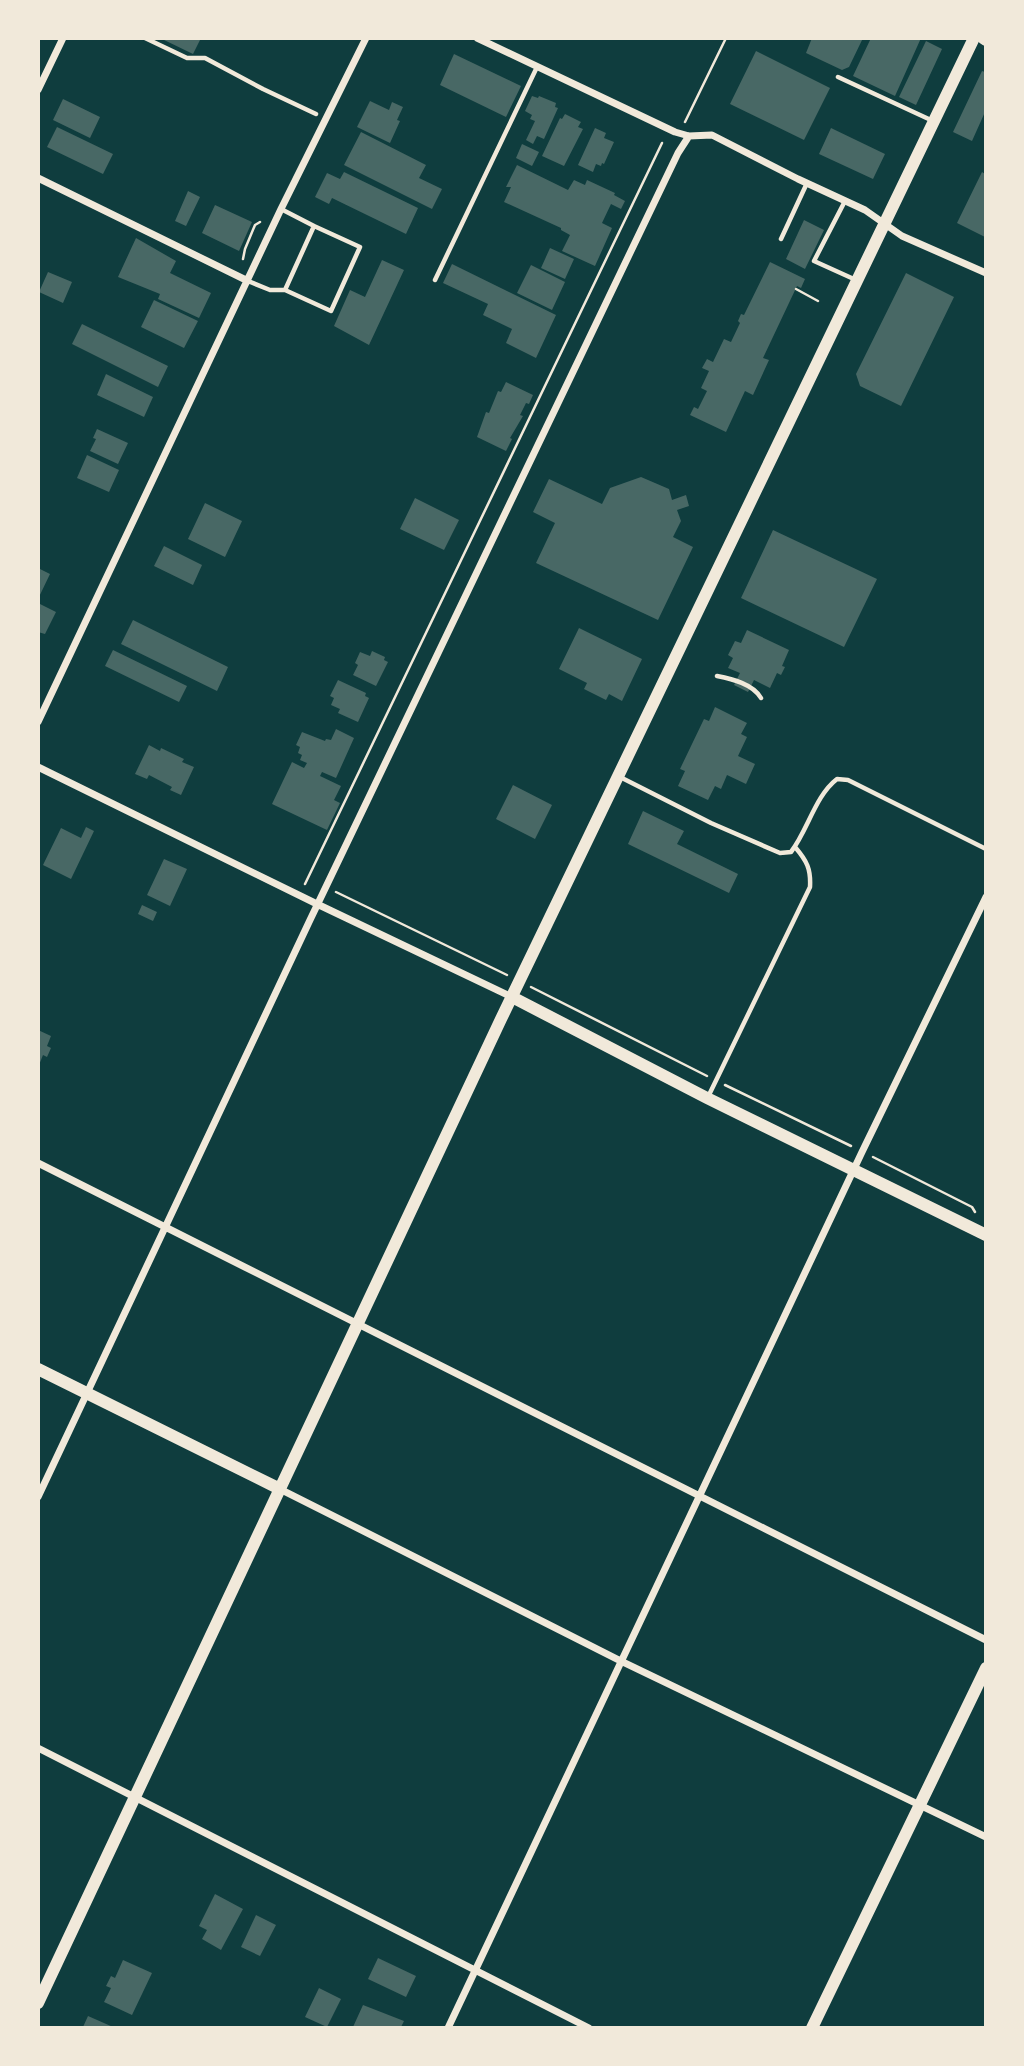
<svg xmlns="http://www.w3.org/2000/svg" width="1024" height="2066" font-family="'Fira Sans',sans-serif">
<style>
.building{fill:#486865}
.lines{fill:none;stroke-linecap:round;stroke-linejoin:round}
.path{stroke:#f1e9da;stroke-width:2.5}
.service{stroke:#f1e9da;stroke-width:4.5}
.minor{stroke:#f1e9da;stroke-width:7}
.tertiary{stroke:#f1e9da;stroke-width:12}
.secondary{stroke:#f1e9da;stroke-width:12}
</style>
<rect width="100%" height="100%" fill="#0f3d3e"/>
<path class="building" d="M160 38H201L193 54Z
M812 38H863L849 67 842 70 806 53Z
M871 38H921L895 96 853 76Z
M926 41 942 49 916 105 899 97Z
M756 51 830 88 804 140 730 104Z
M454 54 521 86 506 117 440 85Z
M982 71 985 72V112L972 141 953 132Z
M532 96 538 98 539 96 556 103 555 107 558 108 544 139 537 136 533 144 526 140 535 121 530 119 532 115 525 111Z
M63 99 100 117 90 138 53 120Z
M370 101 389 110 392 102 403 107 397 120 400 121 390 143 357 127Z
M565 114 581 122 578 127 583 129 564 166 542 156 560 118 562 119Z
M57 127 113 154 103 174 47 147Z
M595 128 606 133 604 138 614 142 604 164 602 163 601 166 596 164 593 172 578 165Z
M831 128 885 154 873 179 819 154Z
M361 132 426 165 419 178 442 189 432 209 344 165Z
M522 144 539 152 532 166 516 158Z
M517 165 568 190 574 180 585 185 587 180 615 193 614 195 625 201 621 209 611 204 602 223 612 228 595 266 562 251 570 235 561 230V228L504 202 511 187H506Z
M344 172 418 208 406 234 332 198 329 204 315 197 327 173 340 179Z
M982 172 985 174V237L957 223Z
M188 191 200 197 186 226 175 221Z
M215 205 252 222 239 251 202 233Z
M804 220 824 230 805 269 786 259Z
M136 238 176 261 170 273 211 293 199 318 158 299 160 294 118 277Z
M550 248 574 259 565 279 541 268Z
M382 260 404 270 369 345 334 326 350 290 365 297Z
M770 262 805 279 801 288 797 286 763 358 769 360 753 395 745 391 726 432 690 415 694 407 698 409 707 391 701 388 709 371 702 368 707 359 713 362 724 339 731 342 740 323 738 321 741 314 744 315Z
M452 264 556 315 536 358 506 343 512 329 483 315 488 304 443 283Z
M531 265 565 282 552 310 517 293Z
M48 272 72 282 63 303 39 292Z
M906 273 954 297 901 406 860 386 856 374Z
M154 300 198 321 184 348 141 327Z
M82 324 168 366 158 387 72 344Z
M106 374 153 397 144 417 97 395Z
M506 382 533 395 529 404 526 403 520 415 523 416 510 438 512 439 506 451 477 437 486 412 489 413 498 391 501 392Z
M97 429 128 443 118 464 90 451 96 439 93 438Z
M87 455 119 470 109 492 77 478Z
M641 477 669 489 672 500 686 495 689 506 677 510 681 521 673 537 693 547 658 620 536 563 555 523 533 512 549 479 602 504 610 488Z
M415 498 459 520 444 550 400 529Z
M205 503 242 521 225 557 188 539Z
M773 530 877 579 844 647 741 598Z
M164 546 202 565 193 585 154 566Z
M38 568 50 574 38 599Z
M38 603 56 612 45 634 38 632Z
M133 620 228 667 217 691 121 644Z
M579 628 642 659 622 701 609 694 606 700 584 689 587 683 559 669Z
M747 630 789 650 782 666 785 667 781 675 777 673 770 688 754 680 748 692 734 685 740 673 728 668 733 658 728 655 735 641 741 643Z
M113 650 187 686 179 702 105 666Z
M372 651 385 657 384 660 388 662 376 686 353 675 358 665 355 663 360 652 370 656Z
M338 680 366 693 365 696 369 698 358 722 338 713 340 709 331 705 334 698 330 696Z
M715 707 747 723 741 734 747 737 738 756 755 764 746 784 727 775 721 789 715 786 708 800 678 786 685 771 680 769 704 719 709 721Z
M336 729 354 738 336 778 322 772 320 776 341 786 334 800 340 803 327 830 272 804 292 762 304 768 307 763 300 760 302 755 298 753 300 747 296 745 302 732 325 741 326 739 331 740Z
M149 745 160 751 161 748 184 759 182 762 194 767 181 795 170 790 172 787 149 775 147 779 135 774Z
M513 785 552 805 535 839 496 819Z
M643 811 684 831 677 844 738 874 729 893 628 844Z
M86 827 94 831 71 879 43 865 61 828 81 838Z
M164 859 187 869 170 906 147 895Z
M142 905 157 912 153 921 138 914Z
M38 1030 51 1036 47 1046 51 1048 47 1057 43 1055 39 1065Z
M215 1894 243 1909 221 1950 202 1939 207 1930 199 1926Z
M256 1915 276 1925 260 1956 241 1947Z
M378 1958 416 1976 406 1997 368 1979Z
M123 1960 152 1973 132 2015 104 2002 111 1988 106 1986 111 1976 115 1978Z
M319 1988 341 1999 327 2027 305 2017Z
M363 2005 404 2021 401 2027H353Z
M88 2016 113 2027H83Z"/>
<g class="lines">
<path class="path" d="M685 122 726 38
M243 259 245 249 255 225 260 222
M796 289 818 301
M305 884 662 143
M336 892 507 975
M531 987 707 1076
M725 1085 851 1146
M873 1157 972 1207 975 1212"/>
<path class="service" d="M145 38 187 58H205L263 89 316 114
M838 77 933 121
M845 201 814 261 856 280
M781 239 807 183
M435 280 537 67
M248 281 270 290H285L314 226 281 209
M285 290 331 311 360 247 314 226
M717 676C732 679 753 684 761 698
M620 777 711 823 780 853 791 852C808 830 815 796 837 779L848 780 986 849
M708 1097 810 887C811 869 807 861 795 847"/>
<path class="minor" d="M477 38 675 132 689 136 712 135 798 179 865 210 902 236 986 273
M38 90 63 38
M38 178 248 281
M38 722 281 209 366 38
M38 767 317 904 512 997
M38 1163 986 1640
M280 1489 621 1661 986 1837
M38 1497 310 920 678 153 689 136
M38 1748 589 2028
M448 2028 862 1152 986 897"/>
<path class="tertiary" d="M512 997 707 1098 986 1235
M38 1369 280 1489
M38 2003 501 1019 974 38
M812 2028 986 1668"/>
<path class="secondary" d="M983 38 986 40"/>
</g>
<rect width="1024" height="2066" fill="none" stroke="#f1e9da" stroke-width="80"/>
</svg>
